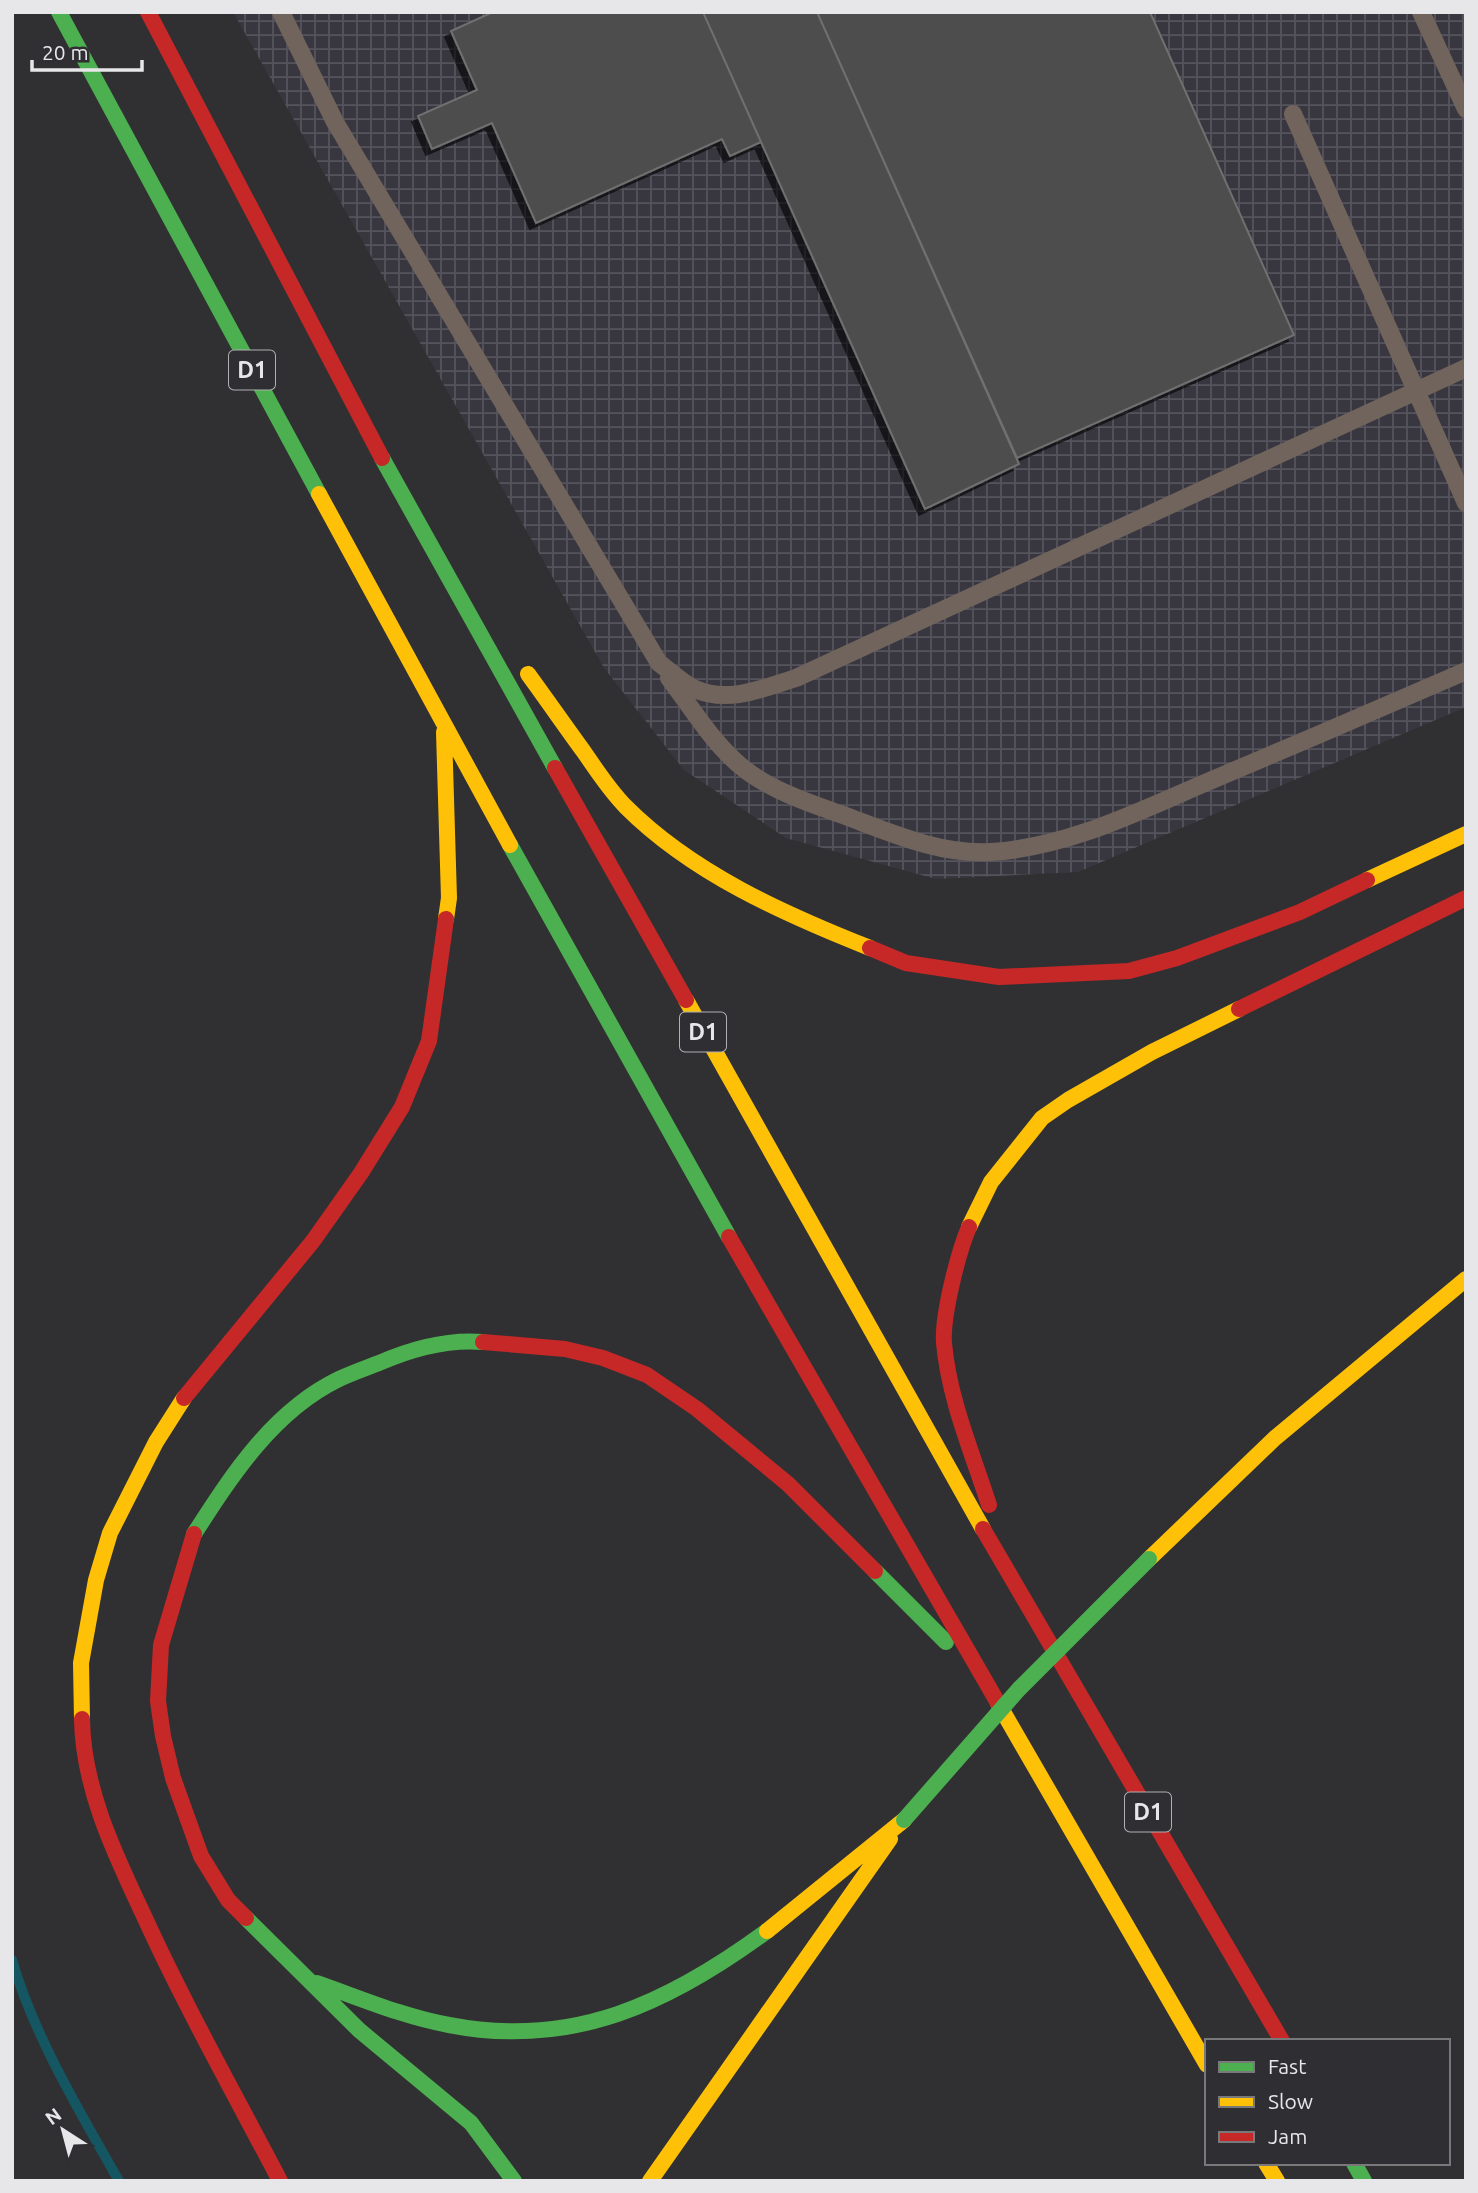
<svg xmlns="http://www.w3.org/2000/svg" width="1478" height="2193" font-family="Ubuntu,sans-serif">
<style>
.industrial{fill:url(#industrial-grid)}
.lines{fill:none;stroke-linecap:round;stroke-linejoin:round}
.stream{stroke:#155663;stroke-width:10}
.building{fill:#4e4d4d;stroke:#6f6f6f;stroke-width:2;filter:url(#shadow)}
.lane{stroke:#71645c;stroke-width:18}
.fast{stroke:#4caf50;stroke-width:16}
.slow{stroke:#ffc107;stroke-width:16}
.jam{stroke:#c62828;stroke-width:16}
.fast-bridge{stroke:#4caf50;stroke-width:16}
.labels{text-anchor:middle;stroke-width:7;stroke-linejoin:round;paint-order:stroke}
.shield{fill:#2f2f33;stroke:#b0b0b2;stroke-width:2}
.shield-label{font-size:23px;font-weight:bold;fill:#e7e7e9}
</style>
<defs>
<pattern id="industrial-grid" width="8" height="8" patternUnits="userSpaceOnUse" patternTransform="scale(1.75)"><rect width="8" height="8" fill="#383740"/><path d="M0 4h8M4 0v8" fill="none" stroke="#55545c"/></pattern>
<filter id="shadow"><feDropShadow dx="-6" dy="6" stdDeviation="0" flood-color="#0009"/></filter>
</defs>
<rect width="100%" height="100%" fill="#303032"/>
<path class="industrial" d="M233 12H1466V707L1078 872 936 879 786 838 684 770 604 668Z"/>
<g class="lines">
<path class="stream" d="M12 1960C34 2036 80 2112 119 2181"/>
</g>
<path class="building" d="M493 12H703L761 142 730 156 722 139 536 223 492 123 432 149 418 116 477 90 451 31Z
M703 12H817L1019 464 925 509Z
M817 12H1150L1294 335 1017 458Z"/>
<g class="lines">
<path class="lane" d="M281 12 335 122 659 663C670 671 682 683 695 689 728 704 764 688 796 678L1466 368
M1421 12 1466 109
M1293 114 1466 503
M669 678C692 708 713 744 743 768 772 791 809 803 843 815 891 833 940 855 991 852 1070 847 1141 810 1212 780 1297 744 1381 708 1466 671"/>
<path class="fast" d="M59 12 319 494
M382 458 555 768
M510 845 729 1237
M194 1534C232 1475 273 1411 339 1379 352 1373 366 1368 379 1363 411 1349 448 1339 483 1342
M875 1571 946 1642
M246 1918 359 2030 471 2123 514 2181
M317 1983C360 1998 404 2017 449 2025 573 2049 669 2003 767 1931
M1354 2163 1364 2181"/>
<path class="slow" d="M319 494 510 845
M528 674C547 700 565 726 584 752 597 771 610 791 626 807 692 873 784 914 870 948
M444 732 449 898 446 919
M1367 880 1466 834
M686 1000 983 1529
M969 1227 991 1182 1042 1118 1068 1100 1152 1052 1239 1009
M1149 1559 1275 1438 1466 1279
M998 1703 1207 2065
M82 1719 81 1663 96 1580 110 1533 156 1442 184 1398
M767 1931 904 1820
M1266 2163 1277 2181
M650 2181 890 1839"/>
<path class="jam" d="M148 12 382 458
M555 768 686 1000
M870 948 906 963 999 977 1129 971 1177 958 1300 912 1367 880
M1239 1009 1466 898
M969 1227C958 1253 942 1316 944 1343 949 1399 972 1452 989 1505
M729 1237 998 1703
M483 1342 565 1349 603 1358 647 1375 697 1409 788 1484 875 1571
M184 1398 313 1241 361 1173 402 1107 429 1041 446 919
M983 1529 1282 2041
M194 1534 161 1645 158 1701 163 1736 173 1778 201 1856 228 1900 246 1918
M82 1719C83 1789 115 1854 144 1916 185 2006 234 2093 280 2181"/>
<path class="fast-bridge" d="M904 1820 1019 1689 1149 1559"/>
</g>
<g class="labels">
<g class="shield">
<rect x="229" y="350.5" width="46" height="39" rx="5"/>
<rect x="680" y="1012.5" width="46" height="39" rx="5"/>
<rect x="1125" y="1792.5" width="46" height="39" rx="5"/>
</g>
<g class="shield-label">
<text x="252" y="378">D1</text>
<text x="703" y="1040">D1</text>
<text x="1148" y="1820">D1</text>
</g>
</g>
<rect width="1478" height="2193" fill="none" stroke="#e7e7e9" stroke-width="28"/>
<rect x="1205" y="2039" width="245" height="126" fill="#2f2f33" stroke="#79797c" stroke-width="2"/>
<rect x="1219" y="2062" width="35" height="10" fill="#4caf50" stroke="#79797c" stroke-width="2"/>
<text x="1268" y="2074" font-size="21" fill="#e7e7e9">Fast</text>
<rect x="1219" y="2097" width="35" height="10" fill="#ffc107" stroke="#79797c" stroke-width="2"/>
<text x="1268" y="2109" font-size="21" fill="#e7e7e9">Slow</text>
<rect x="1219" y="2132" width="35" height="10" fill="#c62828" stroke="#79797c" stroke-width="2"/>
<text x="1268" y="2144" font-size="21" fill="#e7e7e9">Jam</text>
<g transform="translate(63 2130) rotate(324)" stroke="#2f2f33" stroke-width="5" paint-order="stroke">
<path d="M0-5L12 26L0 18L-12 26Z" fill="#e7e7e9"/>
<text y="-10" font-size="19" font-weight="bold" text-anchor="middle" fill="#e7e7e9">N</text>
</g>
<path d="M32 60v10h110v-10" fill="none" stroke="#e7e7e9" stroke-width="3.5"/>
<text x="42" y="60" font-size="21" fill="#e7e7e9" stroke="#2f2f33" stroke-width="5" paint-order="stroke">20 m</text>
</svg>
